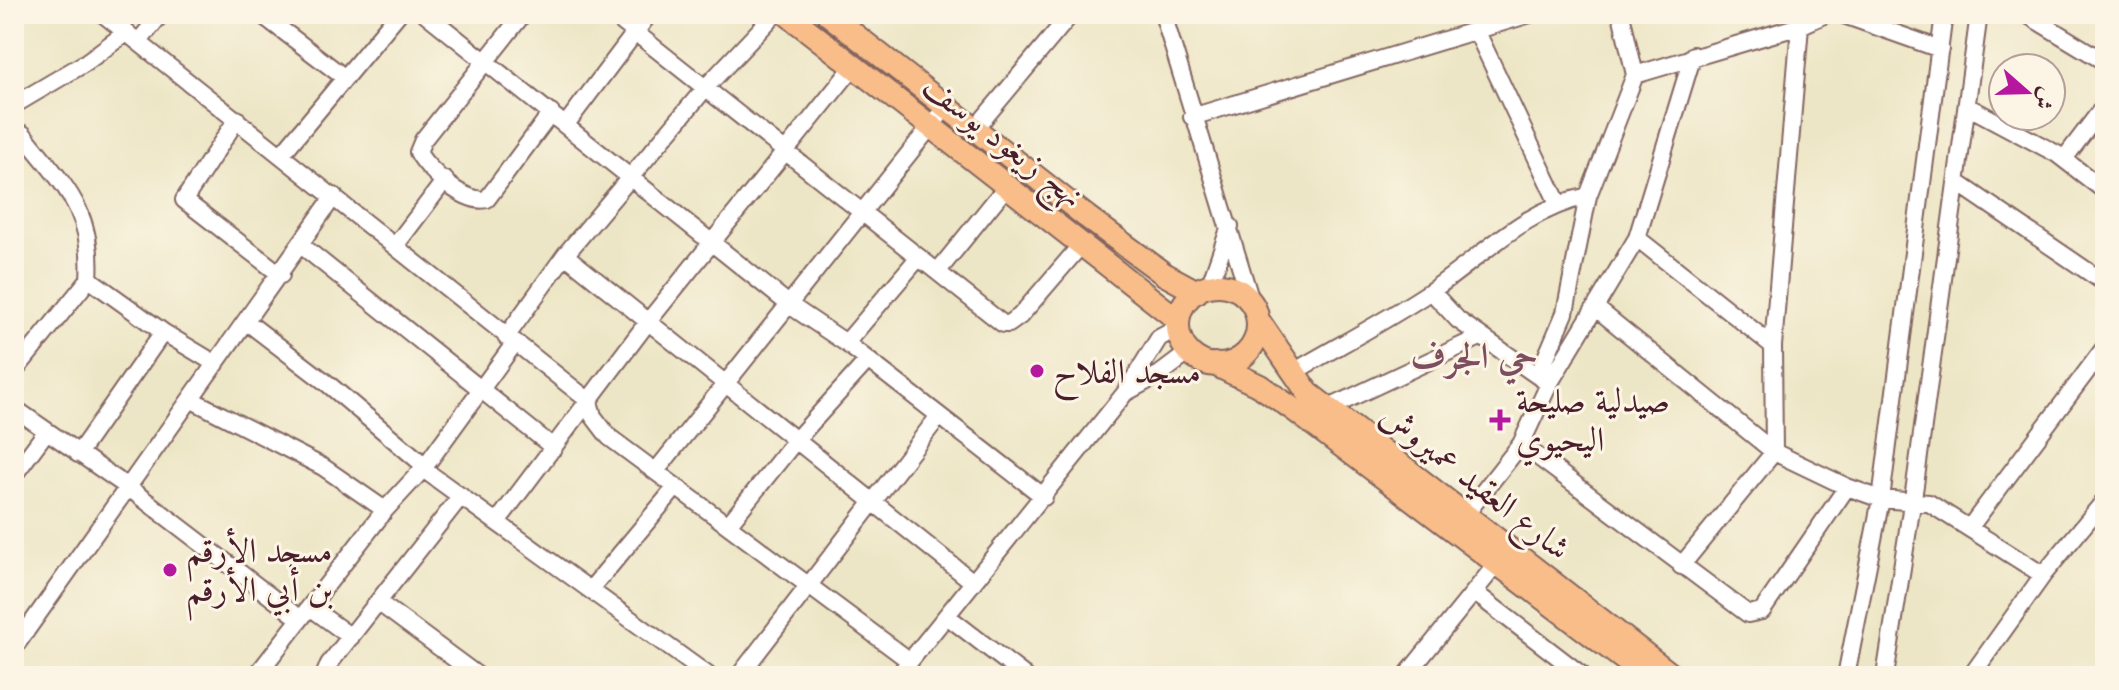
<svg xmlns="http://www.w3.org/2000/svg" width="2119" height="690" font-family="Cardo,Amiri,serif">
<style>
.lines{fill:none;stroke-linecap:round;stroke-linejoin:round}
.minor-casing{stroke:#836561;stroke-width:20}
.major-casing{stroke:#836561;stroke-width:26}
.minor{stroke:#fff;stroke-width:16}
.major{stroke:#f8bd89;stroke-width:22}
.poi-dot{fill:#b5179e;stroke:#fcf5e5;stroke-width:3}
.labels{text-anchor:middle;stroke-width:6;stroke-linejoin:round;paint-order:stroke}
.street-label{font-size:34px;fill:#4a1f2b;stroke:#fcf5e5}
.poi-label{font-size:34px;fill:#4a1f2b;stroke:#fcf5e5;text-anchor:start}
.neighbourhood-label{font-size:36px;font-weight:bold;fill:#7d4e60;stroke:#fcf5e5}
</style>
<rect width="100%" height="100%" fill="#fcf5e5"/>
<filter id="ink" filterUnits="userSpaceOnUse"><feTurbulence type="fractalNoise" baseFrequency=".0125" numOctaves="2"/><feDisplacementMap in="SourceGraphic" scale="16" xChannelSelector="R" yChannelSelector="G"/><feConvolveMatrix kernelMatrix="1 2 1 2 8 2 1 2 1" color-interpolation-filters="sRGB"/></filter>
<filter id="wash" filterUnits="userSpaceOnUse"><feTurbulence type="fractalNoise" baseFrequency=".006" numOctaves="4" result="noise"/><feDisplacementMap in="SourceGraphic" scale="32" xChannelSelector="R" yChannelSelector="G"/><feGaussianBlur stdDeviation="1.8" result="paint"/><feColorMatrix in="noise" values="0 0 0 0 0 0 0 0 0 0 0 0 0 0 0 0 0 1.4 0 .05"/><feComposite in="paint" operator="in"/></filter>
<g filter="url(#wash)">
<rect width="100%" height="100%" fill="#ede6c6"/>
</g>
<g filter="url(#ink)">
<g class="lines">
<g class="minor-casing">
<path id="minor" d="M103 14 589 401 593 416 609 437 910 661
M261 14 345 78
M426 14 791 306 846 343 1044 497
M523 14 423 140 418 152C427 170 466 205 487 199L551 113
M612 14 1003 324H1009L1020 316 1081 245
M1163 14 1250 298
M1841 14 1940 49
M2026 14 2105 62
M1800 26 1826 14
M1476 30 1558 203
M140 40 161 14
M1635 75 1800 26 1773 346 1774 452 1681 566
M14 105 85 63 127 32
M1967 106 2057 154 2105 191
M1192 117 1530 14
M237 119 184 200 281 275
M567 123 649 14
M975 129 1071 14
M14 145 23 134C62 184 94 209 89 279L163 332 216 364
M281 155 398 14
M2064 159 2105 105
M1958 183 2105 283
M1637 238 1773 346
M301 245 554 448
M395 246 445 180
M565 255 973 582
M938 271 1006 187
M1209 287 1230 226
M1431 291 1458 320 1545 381
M1596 308 1774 452 1847 487 1881 499 1929 503 2043 575
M247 322 328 384 425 466
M506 337 565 255 707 86 775 14
M846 343 919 257
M14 372 89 279
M1292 373C1338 346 1386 321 1431 291 1484 255 1523 210 1588 196
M1538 376 1565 313 1588 196 1635 75 1621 14
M1125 393 1160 374 1188 353
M192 400 323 467 385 510
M14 408 129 488 300 619
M1327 409 1480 337
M1521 444 1748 614 1762 611 1847 487
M78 454 163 332
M423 469 709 676
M656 471 946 107
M14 475 46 432
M1465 515 1521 444 1549 384 1637 238 1693 55
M497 522 647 323 854 66
M728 525 795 441 868 360
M1970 527 2105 347
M591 589 676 487
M1474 592 1583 676
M378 602 478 676
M310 607 351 637
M947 616 1025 676
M14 648 334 196
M256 676 385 510 423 469 514 344
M324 676 329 664 461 496
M739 676 939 416
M898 676 1125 393 1159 338 1179 327
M1406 676 1503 556
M1846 676 1881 499 1944 14
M1885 676 1915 485 1979 14
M1971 676 2043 575 2105 500"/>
</g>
<g class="major-casing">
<path id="major" d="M787 14 1178 320
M828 14 1087 217 1164 274 1197 292
M1178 325a40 40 0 1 1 80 0a40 40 0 1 1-80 0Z
M1258 320 1308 393 1673 676
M1214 364 1260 386 1293 409 1646 676"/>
</g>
<use href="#minor" class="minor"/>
<use href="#major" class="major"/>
</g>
</g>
<g class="poi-dot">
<circle cx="1037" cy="371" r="8"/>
<path d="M1496 408h8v8h8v8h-8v8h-8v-8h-8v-8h8z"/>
<circle cx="170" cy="570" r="8"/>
</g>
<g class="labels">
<g class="street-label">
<text transform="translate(1004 140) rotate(38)" y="12">نهج زيغود يوسف</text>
<text transform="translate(1476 481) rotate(38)" y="12">شارع العقيد عميروش</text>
</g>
<g class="poi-label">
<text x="1053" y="383">مسجد الفلاح</text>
<text x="1516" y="412">صيدلية صليحة<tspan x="1516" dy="39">اليحيوي</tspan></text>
<text x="186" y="562">مسجد الأرقم<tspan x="186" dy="39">بن أبي الأرقم</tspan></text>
</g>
<g class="neighbourhood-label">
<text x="1474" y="368">حي الجرف</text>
</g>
</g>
<rect width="2119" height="690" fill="none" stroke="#fcf5e5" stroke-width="48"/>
<g transform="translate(2027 92) rotate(110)"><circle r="38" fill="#fcf5e5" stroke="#b59f9b" stroke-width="2"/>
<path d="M0-6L14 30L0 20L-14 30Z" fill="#b5179e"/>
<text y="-12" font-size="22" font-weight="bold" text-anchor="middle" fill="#4a1f2b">ش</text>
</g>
</svg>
